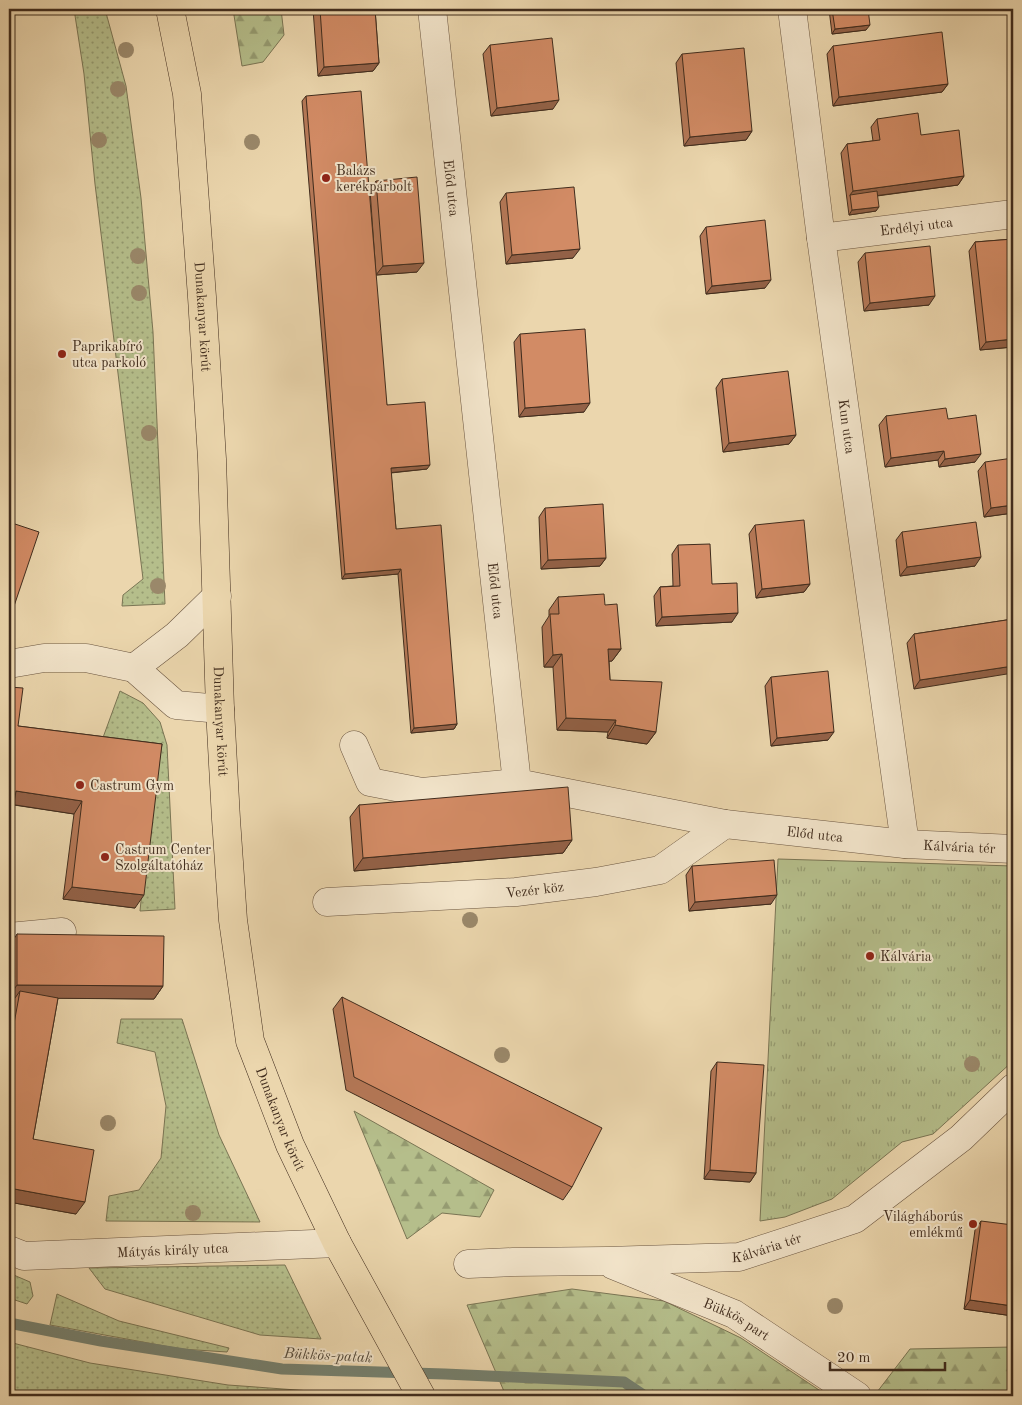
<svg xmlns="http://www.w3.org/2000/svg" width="1022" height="1405" font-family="'Old Standard TT',serif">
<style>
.grass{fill:url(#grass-dots);stroke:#7a7554}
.forest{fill:url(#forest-firs);stroke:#7a7554}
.park{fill:url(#park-tufts);stroke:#7a7554}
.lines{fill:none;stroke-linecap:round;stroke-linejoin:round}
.stream{stroke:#758170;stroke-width:11}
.minor-casing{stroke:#6b5641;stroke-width:29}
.major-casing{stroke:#402c1d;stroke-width:29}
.minor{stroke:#f2e4ca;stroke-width:28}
.major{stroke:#ebd6ad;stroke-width:28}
.tree{fill:#9a886a}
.wall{fill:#b57857;stroke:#402c1d}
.shaded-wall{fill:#936147;stroke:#402c1d}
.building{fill:#d28b65;stroke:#402c1d}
.poi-dot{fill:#8f2418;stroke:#f2e4ca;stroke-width:2}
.labels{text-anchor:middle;stroke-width:4;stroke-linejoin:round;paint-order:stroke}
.poi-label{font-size:14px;fill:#402c1d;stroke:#f2e4ca;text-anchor:start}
.street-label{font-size:14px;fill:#402c1d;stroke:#f2e4ca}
.water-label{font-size:15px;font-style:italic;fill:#524839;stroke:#f2e4ca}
</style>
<defs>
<pattern id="grass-dots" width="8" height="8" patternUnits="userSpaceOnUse" patternTransform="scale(1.25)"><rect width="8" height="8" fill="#b5be8b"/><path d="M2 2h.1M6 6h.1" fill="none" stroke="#959b71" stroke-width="1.8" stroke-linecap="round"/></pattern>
<pattern id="forest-firs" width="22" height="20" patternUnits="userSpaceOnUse" patternTransform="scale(1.25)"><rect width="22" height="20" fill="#b5be8b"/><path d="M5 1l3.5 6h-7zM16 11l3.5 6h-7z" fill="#959b71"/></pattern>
<pattern id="park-tufts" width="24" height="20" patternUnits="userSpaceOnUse" patternTransform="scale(1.25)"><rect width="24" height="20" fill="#b5be8b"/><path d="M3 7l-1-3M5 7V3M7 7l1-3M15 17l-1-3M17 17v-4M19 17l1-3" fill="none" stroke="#959b71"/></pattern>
</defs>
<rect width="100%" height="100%" fill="#ebd6ad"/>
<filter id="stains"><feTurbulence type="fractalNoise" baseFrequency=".004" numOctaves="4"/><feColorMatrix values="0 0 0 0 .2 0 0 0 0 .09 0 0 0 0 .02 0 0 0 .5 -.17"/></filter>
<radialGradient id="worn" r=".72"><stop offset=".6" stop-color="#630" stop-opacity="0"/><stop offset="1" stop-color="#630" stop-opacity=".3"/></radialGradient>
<path class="grass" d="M74 9H105L126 86 141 198 153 332 165 604 122 606 123 595 143 579 95 184 84 74Z
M120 691 143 703 160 722 167 745 175 909 140 911 156 751 101 743Z
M121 1019H182L219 1135 260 1222 106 1221 109 1196 139 1190 161 1158 166 1106 155 1052 117 1043Z
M285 1265 321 1339 260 1335 105 1289 89 1268Z
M9 1273 30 1282 33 1296 27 1304 9 1298Z
M57 1294 119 1321 229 1348 227 1352 181 1349 50 1325Z
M9 1342 90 1363 228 1385 338 1393 343 1396H9Z"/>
<path class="forest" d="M233 9H281L284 35 263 62 242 66Z
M354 1111 494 1190 480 1217 442 1213 407 1239Z
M572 1289 664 1301 741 1338 828 1396H506L467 1305Z
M1013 1347V1396H874L910 1349Z"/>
<path class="park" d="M778 859 1013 866V1061L933 1134 902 1142 832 1199 785 1217 760 1221Z"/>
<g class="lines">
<path class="stream" d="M9 1323 101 1341 282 1369 445 1374 624 1382 645 1396"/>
<g class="minor-casing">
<g id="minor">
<path id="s1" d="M432 9 517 783 725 824 905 844 1013 849"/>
<path id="s2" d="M792 9 821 238 905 844"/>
<path id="s3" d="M821 238 1013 214"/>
<path d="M9 664 44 658H86L134 668 176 705 220 709"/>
<path d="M134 668 177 635 217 596"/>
<path d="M354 745 370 782 422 792 517 783"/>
<path id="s4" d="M327 902 516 892 596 882 660 870 725 824"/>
<path d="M9 937 62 932"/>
<path id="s5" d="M9 1250 24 1256 337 1243"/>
<path id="s6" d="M468 1264 513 1262 606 1261 739 1257 855 1219 961 1138 1013 1088"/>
<path id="s7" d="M613 1265 734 1314 857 1396"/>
</g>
</g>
<g class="major-casing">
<g id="major">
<path id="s8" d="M170 9 187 94 202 297 212 459 220 709 226 819 233 920 250 1041 290 1145 337 1243 421 1396"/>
</g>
</g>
<use href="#minor" class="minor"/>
<use href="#major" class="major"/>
</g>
<g class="tree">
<circle cx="126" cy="50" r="8"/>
<circle cx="118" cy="89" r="8"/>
<circle cx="99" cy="140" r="8"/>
<circle cx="252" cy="142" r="8"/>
<circle cx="138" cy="256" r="8"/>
<circle cx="139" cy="293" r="8"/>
<circle cx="149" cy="433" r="8"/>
<circle cx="158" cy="586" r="8"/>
<circle cx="470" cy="920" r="8"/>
<circle cx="502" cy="1055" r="8"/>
<circle cx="972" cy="1064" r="8"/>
<circle cx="108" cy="1123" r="8"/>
<circle cx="193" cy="1213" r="8"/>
<circle cx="835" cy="1306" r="8"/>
</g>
<path class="wall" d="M313 9H375L379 63 373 71 318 76Z
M829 9H868L866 30 832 34Z
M490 45 553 109 491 116 483 54Z
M833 46 948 84 942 92 833 106 827 54Z
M682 54 752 131 746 140 684 146 676 63Z
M306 96 387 405 427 469 391 473 396 529 457 724 454 729 411 733 398 574 342 579 302 101Z
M877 119 921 135 964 176 958 185 877 196 876 211 849 215 841 153 847 144 873 141 871 127Z
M376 181 417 272 376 275 370 190Z
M506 193 573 258 506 264 500 202Z
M706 227 765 288 706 294 700 236Z
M1013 239V347L980 350 969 251 975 242Z
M865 253 929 305 864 311 858 262Z
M520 334 584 412 519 417 514 342Z
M722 379 796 435 789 444 723 452 716 388Z
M886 416 948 419 975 462 939 467 938 460 885 467 879 425Z
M985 462 1013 513 984 517 978 471Z
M545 508 606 558 600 566 541 569 539 517Z
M755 525 810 584 804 592 756 598 749 534Z
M902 532 975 566 900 576 896 540Z
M678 545 712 584 732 622 656 626 654 596 660 587 673 586 672 554Z
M558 597 605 605 621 649 612 661H609L610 680 656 732 647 744 607 738 608 732 557 730 553 667H544L542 627 549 616V610Z
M1013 619 914 689 907 643 914 634Z
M771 677 828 740 771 746 765 686Z
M18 726 162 744 135 908 63 899 74 814 14 805Z
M359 805 572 840 563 853 354 871 350 817Z
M692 866 771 904 689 911 686 875Z
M17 934 163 986 154 999 58 998 33 1139 76 1214 9 1202V1016L11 1003 15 998 9 997V947Z
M342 997 572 1187 563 1200 346 1090 333 1009Z
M717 1062 756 1173 750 1182 704 1179 711 1071Z
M981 1221 1013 1316 964 1309 975 1230Z"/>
<path class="shaded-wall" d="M870 25 866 30 832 34 835 29Z
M379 63 373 71 318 76 324 67Z
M948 84 942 92 833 106 839 97Z
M559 100 553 109 491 116 497 108Z
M752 131 746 140 684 146 690 137Z
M964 176 958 185 851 199 850 195 853 191Z
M879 207 876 211 849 215 852 210Z
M580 249 573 258 506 264 512 255Z
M424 263 417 272 376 275 383 266Z
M771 280 765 288 706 294 712 286Z
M935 296 929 305 864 311 870 303Z
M1013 339V347L980 350 986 342Z
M590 403 584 412 519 417 525 408Z
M796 435 789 444 723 452 729 443Z
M944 451 938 460 885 467 891 458Z
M981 454 975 462 939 467 945 459Z
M430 465 427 469 387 473 391 468Z
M1013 505V513L984 517 991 508Z
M981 557 975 566 900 576 907 567Z
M606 558 600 566 541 569 548 560Z
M401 569 398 574 342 579 345 574Z
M810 584 804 592 756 598 762 589Z
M738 613 732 622 656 626 662 617Z
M608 649H621L612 661 599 662Z
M562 654 553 667H544L553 655Z
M1013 666V673L914 689 920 680Z
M566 718 616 720 608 732 557 730Z
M457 724 454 729 411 733 414 728Z
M615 725 656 732 647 744 607 738Z
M834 732 828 740 771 746 777 738Z
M16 791 82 801 74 814 9 804Z
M572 840 563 853 354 871 363 858Z
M72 887 144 895 135 908 63 899Z
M777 895 771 904 689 911 695 902Z
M17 985 163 986 154 999 19 998 20 991 15 998 9 997Z
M710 1170 756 1173 750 1182 704 1179Z
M9 1188 85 1202 76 1214 9 1202Z
M970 1300 1013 1306V1316L964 1309Z"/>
<path class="building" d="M320 9H375L379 63 324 67Z
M832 9H868L870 25 835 29Z
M942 32 948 84 839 97 833 46Z
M552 38 559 100 497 108 490 45Z
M744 48 752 131 690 137 682 54Z
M361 91 387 405 425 402 430 465 391 468 396 529 441 525 457 724 414 728 401 569 345 574 306 96Z
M918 113 921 135 959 130 964 176 853 191 847 144 880 140 877 119Z
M417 177 424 263 383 266 376 181Z
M574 187 580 249 512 255 506 193Z
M877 191 879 207 852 210 850 195Z
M765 220 771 280 712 286 706 227Z
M1013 239V339L986 342 975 242Z
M930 246 935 296 870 303 865 253Z
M585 329 590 403 525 408 520 334Z
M788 371 796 435 729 443 722 379Z
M946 408 948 419 976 415 981 454 945 459 944 451 891 458 886 416Z
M1013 458V505L991 508 985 462Z
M603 504 606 558 548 560 545 508Z
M804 520 810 584 762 589 755 525Z
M9 522 39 532 9 621Z
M976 522 981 557 907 567 902 532Z
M710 544 712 584 737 583 738 613 662 617 660 587 680 586 678 545Z
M604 594 605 605 617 604 621 649H608L610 680 662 682 656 732 615 725 616 720 566 718 562 654 553 655 550 614H559L558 597Z
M1013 619V666L920 680 914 634Z
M828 671 834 732 777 738 771 677Z
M9 687 23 688 18 726 162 744 144 895 72 887 82 801 16 791 9 834Z
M568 787 572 840 363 858 359 805Z
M774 860 777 895 695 902 692 866Z
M17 934 164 936 163 986 17 985Z
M20 991 58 998 33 1139 94 1150 85 1202 9 1188V1051Z
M342 997 602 1128 572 1187 354 1077Z
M717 1062 764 1065 756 1173 710 1170Z
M981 1221 1013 1225V1306L970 1300Z"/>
<g class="poi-dot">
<circle cx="326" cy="178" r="5"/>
<circle cx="62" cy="354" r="5"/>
<circle cx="80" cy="785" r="5"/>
<circle cx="105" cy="857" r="5"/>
<circle cx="870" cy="956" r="5"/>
<circle cx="973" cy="1224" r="5"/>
</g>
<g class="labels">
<g class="poi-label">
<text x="336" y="175">Balázs<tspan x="336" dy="16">kerékpárbolt</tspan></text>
<text x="72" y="351">Paprikabíró<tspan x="72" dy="16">utca parkoló</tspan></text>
<text x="90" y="790">Castrum Gym</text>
<text x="115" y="854">Castrum Center<tspan x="115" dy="16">Szolgáltatóház</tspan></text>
<text x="880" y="961">Kálvária</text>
<text x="963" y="1221" text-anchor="end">Világháborús<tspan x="963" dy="16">emlékmű</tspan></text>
</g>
<g class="street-label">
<text dy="5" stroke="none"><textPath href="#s1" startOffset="180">Előd utca</textPath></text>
<text dy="5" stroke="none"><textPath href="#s3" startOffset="96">Erdélyi utca</textPath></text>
<text dy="5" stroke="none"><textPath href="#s8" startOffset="310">Dunakanyar körút</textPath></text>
<text dy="5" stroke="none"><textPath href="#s2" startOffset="421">Kun utca</textPath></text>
<text dy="5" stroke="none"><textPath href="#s1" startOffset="585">Előd utca</textPath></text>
<text dy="5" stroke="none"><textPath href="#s8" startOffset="715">Dunakanyar körút</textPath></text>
<text dy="5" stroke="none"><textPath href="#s1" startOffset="1081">Előd utca</textPath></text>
<text dy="5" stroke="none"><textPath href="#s1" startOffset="1226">Kálvária tér</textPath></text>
<text dy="5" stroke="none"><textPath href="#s4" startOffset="208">Vezér köz</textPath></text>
<text dy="5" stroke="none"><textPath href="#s8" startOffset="1120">Dunakanyar körút</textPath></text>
<text dy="5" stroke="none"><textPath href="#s6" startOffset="300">Kálvária tér</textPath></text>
<text dy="5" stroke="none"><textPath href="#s5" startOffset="165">Mátyás király utca</textPath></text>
<text dy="5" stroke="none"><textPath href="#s7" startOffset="135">Bükkös part</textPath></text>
</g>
<g class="water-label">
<text transform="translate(328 1355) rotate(3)" y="5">Bükkös-patak</text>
</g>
</g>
<rect width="1022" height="1405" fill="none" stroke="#ebd6ad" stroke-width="30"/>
<rect x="10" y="10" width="1002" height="1385" fill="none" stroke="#402c1d" stroke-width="2.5"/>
<rect x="15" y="15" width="992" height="1375" fill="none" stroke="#402c1d"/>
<path d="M830 1362v8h115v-8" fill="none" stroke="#402c1d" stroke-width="2.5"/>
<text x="837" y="1362" font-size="15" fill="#402c1d" stroke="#f2e4ca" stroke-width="4" paint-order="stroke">20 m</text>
<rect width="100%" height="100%" filter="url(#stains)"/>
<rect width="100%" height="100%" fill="url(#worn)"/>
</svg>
